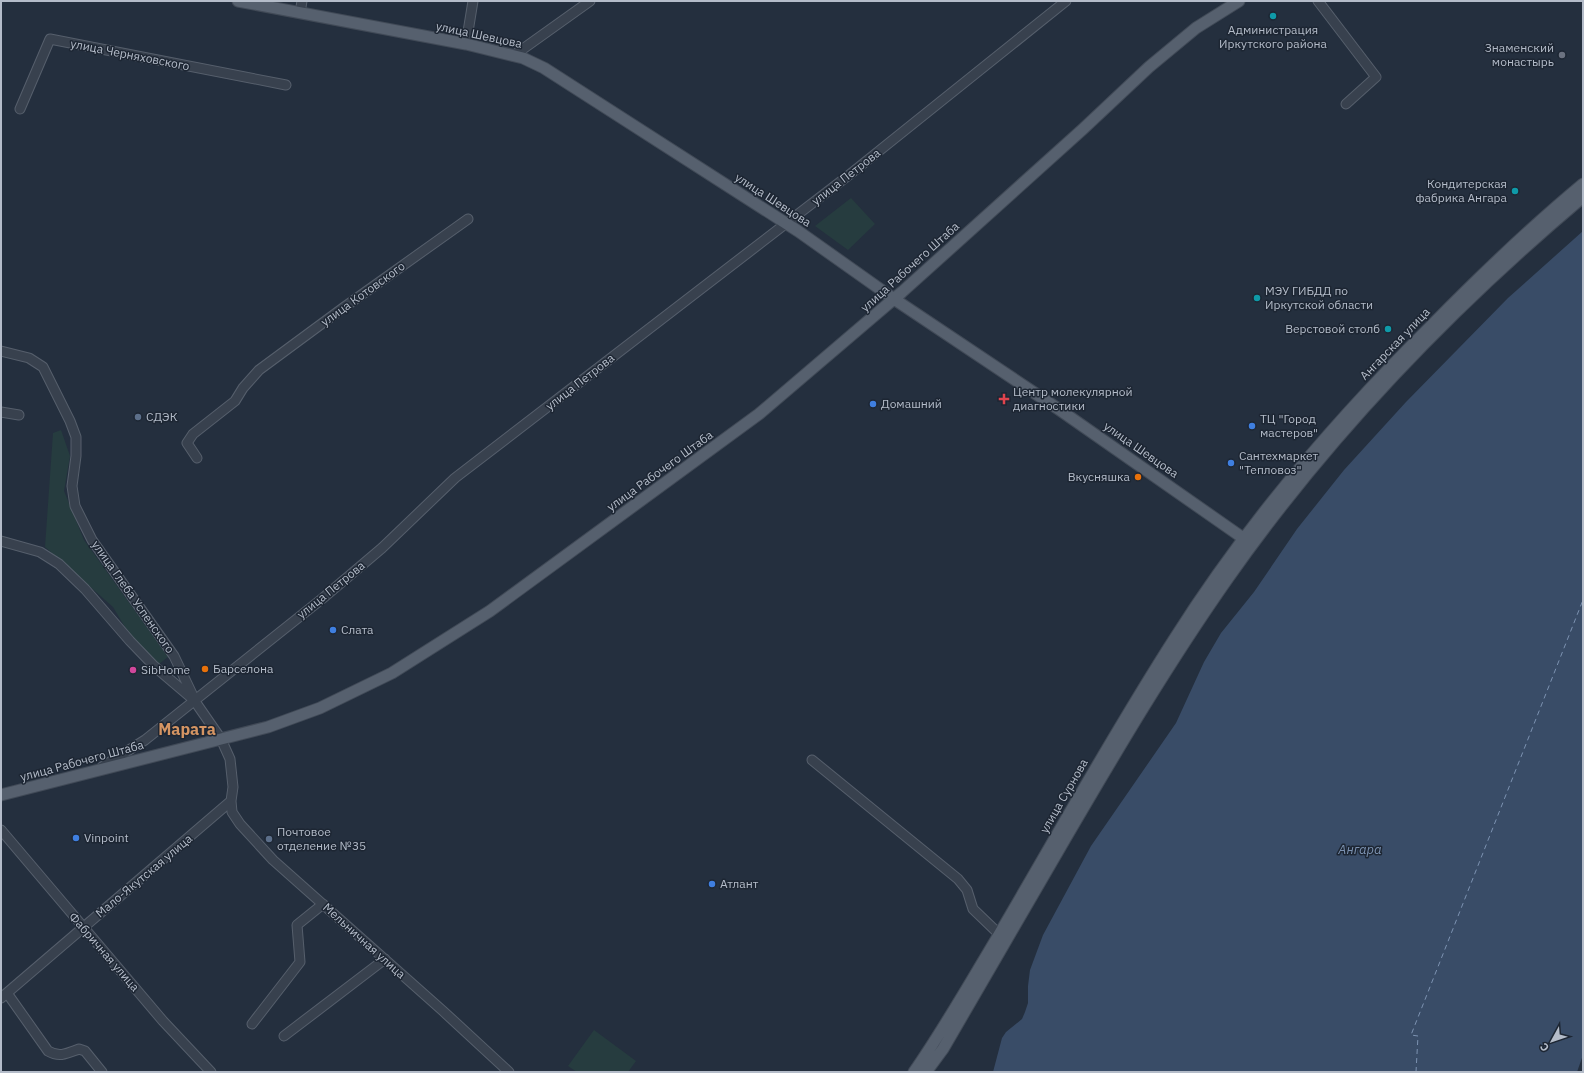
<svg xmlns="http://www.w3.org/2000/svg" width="1584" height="1073" font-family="'IBM Plex Sans',sans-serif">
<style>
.green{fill:#263c3f}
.water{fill:#394c67}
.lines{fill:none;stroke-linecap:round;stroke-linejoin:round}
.ferry{stroke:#7c92b1;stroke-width:1;stroke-dasharray:5 4;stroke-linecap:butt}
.minor-casing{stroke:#565f6c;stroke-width:11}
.major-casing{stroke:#414a57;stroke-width:13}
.minor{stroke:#38414e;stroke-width:9}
.major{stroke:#56606e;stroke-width:11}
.culture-dot{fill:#0f9aa8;stroke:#1d2633;stroke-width:1.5}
.worship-dot{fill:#6b7280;stroke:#1d2633;stroke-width:1.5}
.health-dot{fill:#e0444e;stroke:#1d2633;stroke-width:1.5}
.shop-dot{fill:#3f7fe0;stroke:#1d2633;stroke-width:1.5}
.service-dot{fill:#5c6f8a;stroke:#1d2633;stroke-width:1.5}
.food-dot{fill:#e8710a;stroke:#1d2633;stroke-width:1.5}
.hotel-dot{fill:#d1479c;stroke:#1d2633;stroke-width:1.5}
.labels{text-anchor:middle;stroke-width:3;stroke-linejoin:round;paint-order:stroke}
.poi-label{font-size:12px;fill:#b4bcc9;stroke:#1d2633;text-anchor:start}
.street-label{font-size:12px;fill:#b4bcc9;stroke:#1d2633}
.water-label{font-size:13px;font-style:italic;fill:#7c92b1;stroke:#1d2633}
.district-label{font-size:16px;font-weight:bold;fill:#d59563;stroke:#1d2633}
</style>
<rect width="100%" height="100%" fill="#242f3e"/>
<path class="green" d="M851 198 875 224 848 250 815 226Z
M61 430 70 456 64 491 84 540 168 657 159 664 129 634 113 607 45 547 53 433Z
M594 1030 636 1061 628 1072H577L568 1066Z"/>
<path class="water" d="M1583 231V1055L1577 1072H993L1002 1038 1006 1032 1022 1019 1025 1012 1028 1003V986L1030 970 1043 935 1091 846 1176 723 1204 662 1221 633 1254 592 1297 529 1344 470 1406 402 1508 298Z"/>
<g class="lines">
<path class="ferry" d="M1416 1072 1418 1036 1411 1035 1583 600"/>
<g class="minor-casing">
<path id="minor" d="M1318 1 1376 77 1346 104
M300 13 302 1
M466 44 473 1
M513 56 590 1
M20 109 50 39 286 85
M1 351 29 358 43 367 70 421 76 437V456L72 486 75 506 92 540 174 656 193 696
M1 412 19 415
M197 458 187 443 193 434 235 401 243 388 259 370 343 308 468 219
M1 541 40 552 59 564 85 589 130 641 154 666 194 700 221 739 230 759 233 787 231 801 232 812 240 824 273 860 443 1011 509 1072
M812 760 958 879 967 890 973 909 999 934
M102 767 145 740 323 598 382 548 455 478 849 175 1066 1
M1 830 163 1021 211 1072
M7 993 48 1051C60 1058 68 1053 79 1049L85 1051 102 1072
M1 998 231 801
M252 1024 300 962 297 925 323 904
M284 1036 385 959"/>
</g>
<g class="major-casing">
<path id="major" d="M238 1 466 44 523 58 544 68 798 231 894 299 1057 408 1243 538
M1 795 268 727 320 708 392 673 490 611 759 414 902 292 1083 129 1149 67 1196 28 1239 1
M914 1072C944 1029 970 983 997 938 1056 838 1112 736 1175 638 1247 524 1335 421 1431 326 1479 277 1530 228 1583 184
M926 1072 943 1049C984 979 1024 909 1065 839 1117 750 1169 662 1228 578 1328 436 1450 309 1583 197"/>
</g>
<use href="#minor" class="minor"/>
<use href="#major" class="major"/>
</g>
<g class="culture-dot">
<circle cx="1273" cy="16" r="4"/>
<circle cx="1515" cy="191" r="4"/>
<circle cx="1257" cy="298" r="4"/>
<circle cx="1388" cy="329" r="4"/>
</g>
<circle class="worship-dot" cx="1562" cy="55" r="4"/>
<path class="health-dot" d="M1002 393h4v4h4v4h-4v4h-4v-4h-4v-4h4z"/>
<g class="shop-dot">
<circle cx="873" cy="404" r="4"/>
<circle cx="1252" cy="426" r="4"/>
<circle cx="1231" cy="463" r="4"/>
<circle cx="333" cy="630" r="4"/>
<circle cx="76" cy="838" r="4"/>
<circle cx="712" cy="884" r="4"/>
</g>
<g class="service-dot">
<circle cx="138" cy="417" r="4"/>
<circle cx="269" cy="839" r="4"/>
</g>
<g class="food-dot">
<circle cx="1138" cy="477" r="4"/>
<circle cx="205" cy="669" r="4"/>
</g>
<circle class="hotel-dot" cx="133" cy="670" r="4"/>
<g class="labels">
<g class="poi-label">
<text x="1273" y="34" text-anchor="middle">Администрация<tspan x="1273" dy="14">Иркутского района</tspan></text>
<text x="1554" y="52" text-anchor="end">Знаменский<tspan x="1554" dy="14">монастырь</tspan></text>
<text x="1507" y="188" text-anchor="end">Кондитерская<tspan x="1507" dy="14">фабрика Ангара</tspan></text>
<text x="1265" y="295">МЭУ ГИБДД по<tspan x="1265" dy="14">Иркутской области</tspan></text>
<text x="1380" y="333" text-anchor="end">Верстовой столб</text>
<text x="1013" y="396">Центр молекулярной<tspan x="1013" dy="14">диагностики</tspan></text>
<text x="881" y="408">Домашний</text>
<text x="146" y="421">СДЭК</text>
<text x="1260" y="423">ТЦ "Город<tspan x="1260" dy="14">мастеров"</tspan></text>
<text x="1239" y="460">Сантехмаркет<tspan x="1239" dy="14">"Тепловоз"</tspan></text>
<text x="1130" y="481" text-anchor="end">Вкусняшка</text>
<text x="341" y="634">Слата</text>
<text x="213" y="673">Барселона</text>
<text x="141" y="674">SibHome</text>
<text x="277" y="836">Почтовое<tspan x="277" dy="14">отделение №35</tspan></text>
<text x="84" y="842">Vinpoint</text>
<text x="720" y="888">Атлант</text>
</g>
<g class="street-label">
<text transform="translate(479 35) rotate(12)" y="4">улица Шевцова</text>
<text transform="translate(130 55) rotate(11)" y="4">улица Черняховского</text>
<text transform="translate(846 177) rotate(-38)" y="4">улица Петрова</text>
<text transform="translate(773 200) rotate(33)" y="4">улица Шевцова</text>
<text transform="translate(910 267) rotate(-42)" y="4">улица Рабочего Штаба</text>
<text transform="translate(363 294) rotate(-36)" y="4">улица Котовского</text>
<text transform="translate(1395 344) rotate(-46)" y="4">Ангарская улица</text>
<text transform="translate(580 382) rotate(-38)" y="4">улица Петрова</text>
<text transform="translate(1141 450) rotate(35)" y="4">улица Шевцова</text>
<text transform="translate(660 471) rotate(-36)" y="4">улица Рабочего Штаба</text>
<text transform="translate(331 590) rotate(-39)" y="4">улица Петрова</text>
<text transform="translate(133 597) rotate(55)" y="4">улица Глеба Успенского</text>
<text transform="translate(82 761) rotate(-15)" y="4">улица Рабочего Штаба</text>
<text transform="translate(1064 796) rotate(-60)" y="4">улица Сурнова</text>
<text transform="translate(144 876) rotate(-40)" y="4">Мало-Якутская улица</text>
<text transform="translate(364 941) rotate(42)" y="4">Мельничная улица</text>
<text transform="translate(104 952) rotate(49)" y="4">Фабричная улица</text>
</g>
<g class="water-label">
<text x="1360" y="854">Ангара</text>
</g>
<g class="district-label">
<text x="187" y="735">Марата</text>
</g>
</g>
<rect width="1584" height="1073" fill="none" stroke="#b4bcc9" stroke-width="4"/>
<g transform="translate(1552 1041) rotate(230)" stroke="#1d2633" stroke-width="3" paint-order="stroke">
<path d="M0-3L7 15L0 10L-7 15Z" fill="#b4bcc9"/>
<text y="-6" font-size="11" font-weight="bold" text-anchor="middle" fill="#b4bcc9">С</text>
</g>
</svg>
